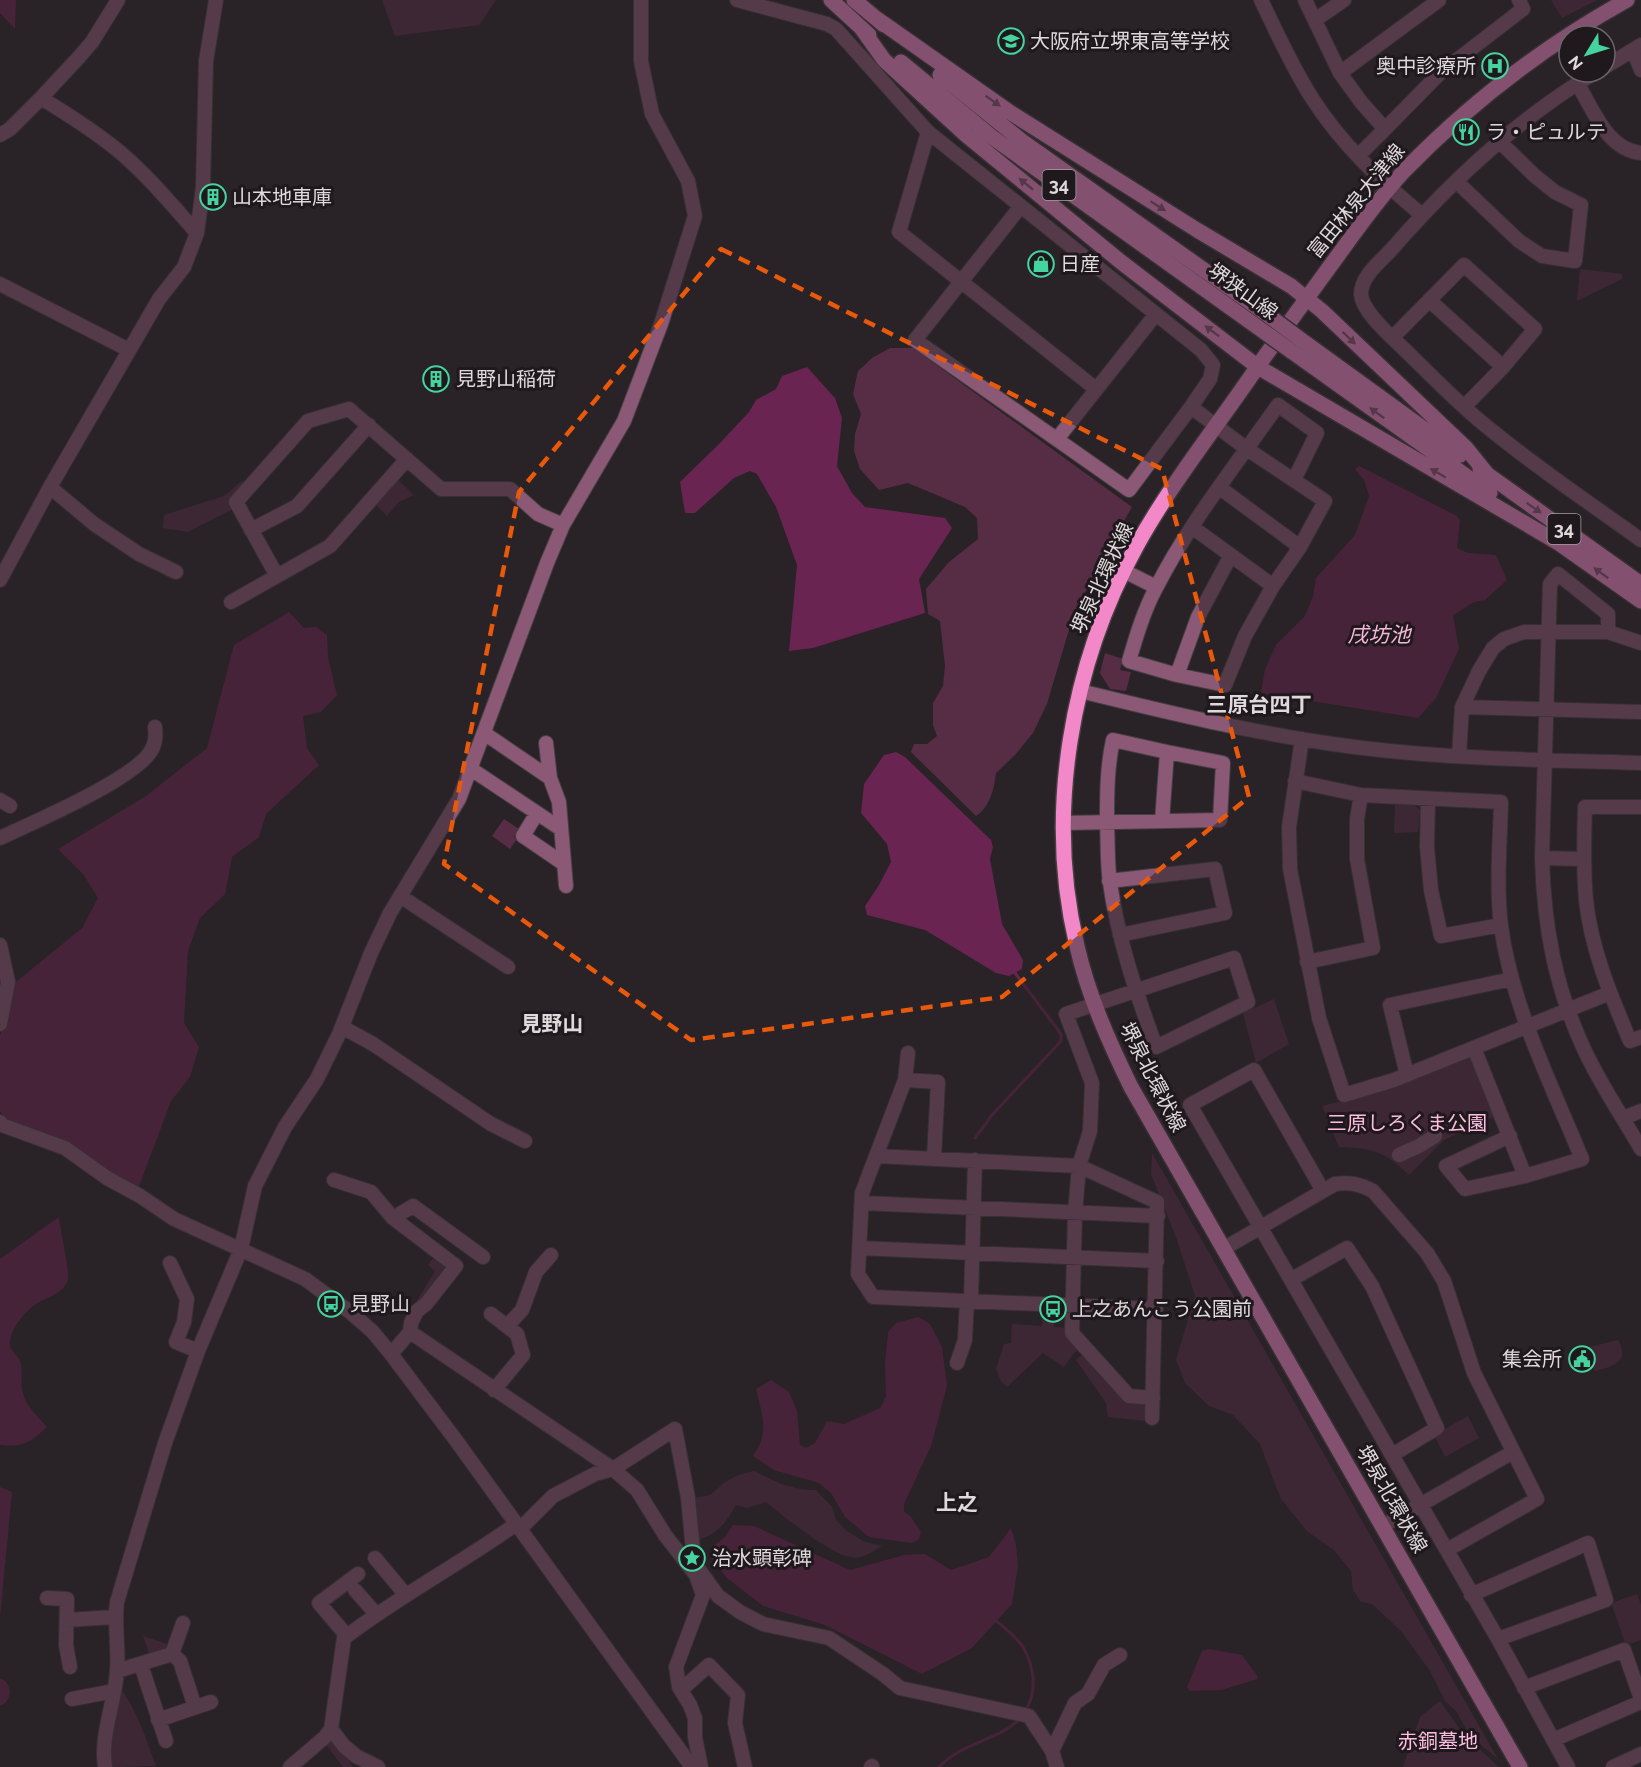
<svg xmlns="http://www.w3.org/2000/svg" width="1641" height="1767" font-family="Raleway,'Noto Sans JP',sans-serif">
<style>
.green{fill:#572d46}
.water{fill:#6a2451}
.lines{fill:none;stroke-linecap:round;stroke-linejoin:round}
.stream{stroke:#6a2451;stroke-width:3}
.river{stroke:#6a2451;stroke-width:16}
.minor-casing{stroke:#463f43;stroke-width:16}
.major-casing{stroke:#463f43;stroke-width:18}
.minor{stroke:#8b5875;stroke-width:14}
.major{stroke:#f288c8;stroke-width:15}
.major-bridge-casing{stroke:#463f43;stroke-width:18;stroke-linecap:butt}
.major-bridge{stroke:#f288c8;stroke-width:15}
.oneway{fill:#885072}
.marked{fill:none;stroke:#e8590c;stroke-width:4.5;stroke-dasharray:12 8;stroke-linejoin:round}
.labels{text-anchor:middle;stroke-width:6;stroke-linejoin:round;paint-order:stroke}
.shield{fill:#1f181c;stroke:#a59fa2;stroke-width:1.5}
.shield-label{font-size:18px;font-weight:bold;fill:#ded9db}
.poi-label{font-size:20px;fill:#ded9db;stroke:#1f181c;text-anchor:start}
.street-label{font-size:20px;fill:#ded9db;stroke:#1f181c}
.park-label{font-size:20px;fill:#febee2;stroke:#1f181c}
.water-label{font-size:21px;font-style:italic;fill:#f5b6da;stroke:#1f181c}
.neighbourhood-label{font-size:21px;font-weight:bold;fill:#ded9db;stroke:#1f181c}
</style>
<rect width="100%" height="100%" fill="#292226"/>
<path class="green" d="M382 0H496L479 25 395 36Z
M1551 0H1597L1562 18Z
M1580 269 1622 274V279L1577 301Z
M890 348H913L1132 507 1090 581 1068 633 1047 704 1033 733 1015 755 996 773C994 789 990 807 976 816L911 752 914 744H927L937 736 933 725V703L943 686 945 666 940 621 928 614 926 589 949 562 978 539 977 518 965 507 908 483 879 490 860 469 854 451 855 434 861 414 853 394 858 371 872 358Z
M397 479 414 495 399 502 387 516 375 504Z
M242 481 246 484 229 502 233 509 188 532 163 528 164 515 224 496Z
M1105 653 1123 659 1120 670 1131 672 1126 691 1110 689 1100 673Z
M1395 805H1414L1420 810 1418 832 1394 833Z
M504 819 519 829 514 837 517 839 510 849 492 836Z
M1274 999 1289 1044 1256 1063 1243 1013Z
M1467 1057 1472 1058 1495 1116 1444 1140 1409 1175C1385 1151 1371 1148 1339 1147L1322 1106 1389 1089Z
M1152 1153 1498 1759 1470 1736 1456 1711 1445 1701 1430 1671 1401 1631 1372 1604 1361 1602 1353 1590 1351 1571 1334 1550 1308 1532 1281 1499 1260 1444 1233 1415 1209 1406 1185 1383 1176 1360 1195 1296 1177 1240 1151 1174Z
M435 1256 446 1264C446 1281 426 1296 414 1305L435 1271 428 1265Z
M1043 1309 1054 1310V1327L1068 1328 1080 1349 1073 1354 1064 1367 1043 1353 1007 1387 1001 1381 996 1369 1004 1344 1011 1343 1012 1324 1042 1326Z
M1618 1340C1631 1362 1612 1367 1594 1371L1589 1347Z
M1084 1353 1125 1401 1143 1404 1146 1409 1145 1421 1108 1417 1106 1403 1076 1360Z
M1468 1416 1479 1438 1445 1457 1434 1435Z
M754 1471C776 1482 791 1490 816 1490L832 1507 836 1520 847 1531 863 1541 882 1546C875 1550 868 1555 861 1557 839 1564 784 1516 766 1502L747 1508 736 1505C726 1523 717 1535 697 1540L695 1498 710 1495 724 1483 738 1475Z
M1637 1594 1641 1605V1640L1626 1645 1611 1603Z
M143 1636 170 1645 169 1650 150 1656Z
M121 1689C138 1713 146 1739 156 1766L112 1767 109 1752Z
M1440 1701 1464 1735 1499 1767H1403L1420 1717Z
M332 1738 353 1767H343L324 1742Z"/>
<path class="water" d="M0 0H16L15 29 0 13Z
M807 367 835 398 842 418 837 466 852 493 865 507 945 518 952 528 919 579 925 613 813 648 789 651 797 565 776 507 757 474 750 471 734 478 695 513H685L680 482 720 443 749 412 756 400 776 389 782 376Z
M1359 466 1457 516 1460 521 1457 548 1468 553 1496 555 1507 580 1485 600 1474 602 1453 615 1459 649 1436 698 1418 718 1261 693 1265 669 1276 645 1304 617 1313 597 1316 578 1355 535 1369 496 1364 480 1355 469Z
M289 612 304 628 316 627 327 635 328 657 337 695 321 712 303 716 307 748 319 765 266 814 259 837 232 857 225 894 200 918 188 951 184 1023 199 1047 190 1077 171 1101 138 1189 8 1123 0 1111V1036L16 982 82 928 98 898 83 874 58 849 146 796 207 748 234 645Z
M896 752 905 757 991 840 993 847 990 859 1002 924 1023 960 1022 969 1009 976 996 973 925 930 867 915 865 906 879 885 891 862 887 844 861 813 864 784 884 755Z
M59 1217C60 1229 70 1272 68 1280 63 1295 43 1298 32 1307 22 1315 8 1333 10 1346 12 1352 18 1356 20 1361 23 1369 21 1381 22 1389 24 1404 37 1416 47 1427 29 1443 25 1447 0 1445V1259Z
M918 1317 930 1324 942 1347 947 1386 931 1446 904 1504V1511L911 1517 921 1532 919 1539 912 1543 869 1537 845 1517 831 1493 819 1483 774 1470 753 1456C770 1433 762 1414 756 1389L771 1380 789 1392 797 1411 800 1445 806 1448 815 1443 827 1421 844 1424 880 1408 886 1397 885 1365 888 1332 896 1323Z
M0 1487 12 1492 0 1618Z
M733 1525 754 1526 850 1570 904 1555 925 1554 951 1570 989 1557 1011 1528 1016 1545 1018 1566 1012 1604 972 1648 922 1674 825 1625 763 1606 727 1578 711 1558 713 1546 725 1537Z
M1209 1649 1242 1655 1257 1675 1258 1679 1221 1690 1190 1691 1187 1687 1202 1651Z"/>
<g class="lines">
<path class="stream" d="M975 1138 992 1115 1061 1041V1034L1015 973
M995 1620C1004 1628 1017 1637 1023 1647 1034 1666 1038 1692 1025 1711
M939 1767C961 1743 997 1741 1020 1719"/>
<path class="river" d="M0 1687 2 1692 0 1697"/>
<g class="minor-casing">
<path id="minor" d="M737 0 827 24 836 29 928 132 1201 350 1213 365 1210 379 1191 407 1247 449 1325 501 1300 547 1273 586 1245 636 1225 685 1177 675 1129 661C1136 637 1144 610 1156 588 1189 523 1236 465 1278 405L1317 433 1294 480
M1261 0C1277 33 1292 67 1312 98 1341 144 1380 180 1422 215
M1305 0 1340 73 1361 102 1385 129 1358 156
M1315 20 1344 0
M1633 50 1641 70
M1605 67 1641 45
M1596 72C1519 118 1450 182 1391 250 1380 262 1361 276 1361 294 1362 312 1392 337 1405 350 1433 377 1460 406 1491 430 1539 469 1591 504 1641 540
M1340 73 1439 0
M1577 83C1593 109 1607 150 1641 153
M41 98C69 115 96 132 121 153 149 177 173 206 197 233
M1385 129 1440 73 1523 9 1519 0
M928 132 899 232 1096 389
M0 135 10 129 41 98 80 56 92 42 118 0
M1457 182 1519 241 1542 256 1575 261 1581 205 1555 192 1535 176 1500 142
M1021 206 915 340 1129 490 1191 407
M0 284 129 350
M1429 300 1503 367
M1393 337 1464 265 1535 329 1503 367 1464 407
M1057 439 1156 314
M50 487 94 524 139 554 176 572
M1220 488 1300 547
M1192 527 1273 586
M251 530 297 506 369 425
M1124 571 1156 587
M277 576 236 502 308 421 349 409 441 489H510L538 514 563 525
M0 580 50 487 159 299 184 267 197 233 203 187 206 61 216 0
M231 602 330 546 407 459
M1608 632V614L1558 574 1550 584 1542 858C1544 927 1555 987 1584 1049 1600 1084 1622 1116 1641 1149
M1177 675 1198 617 1231 555
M1080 691C1166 712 1252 733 1340 745 1439 759 1541 760 1641 763
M1462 707 1641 712
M484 733 550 778
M1302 739 1289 827 1290 869 1319 1018 1344 1095 1394 1080 1610 993
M546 743 550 778 559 802 566 886
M1459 756 1462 707 1479 671 1493 648 1504 639 1524 632H1608L1641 643
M471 769 561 829
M1295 781 1361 795 1501 802C1500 843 1496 885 1501 926 1512 1007 1551 1083 1582 1159L1525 1176 1465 1189 1446 1166 1510 1136
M1428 799 1427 847 1431 890 1441 936 1501 925
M0 800 10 806
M1641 807H1585C1584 838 1583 869 1586 900 1591 949 1611 996 1630 1041L1641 1037
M537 813 523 836 564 864
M1063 823 1220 820 1223 763 1167 752
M0 838C32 823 138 778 152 749 156 742 156 735 155 727
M1542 858 1583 859
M1109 881 1215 869 1225 913 1120 935
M400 896 508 967
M0 945 8 982 0 1024
M1307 962 1373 948 1357 859V819L1361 795
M342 1027 373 1044 491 1124 525 1141
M1474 1048 1525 1176
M1407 1075 1390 1005 1512 979
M905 1080 938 1082 934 1158
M1623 1118 1641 1111
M0 1122 2 1125 65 1148 107 1178 140 1196 174 1219 305 1279 350 1312 372 1331 391 1354 455 1439 692 1767
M1399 1155 1419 1146 1435 1136
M876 1156 905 1080 908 1053
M334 1180 371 1192 393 1218 456 1266 426 1304 417 1311 411 1323 410 1332 391 1354
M1323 1191 1254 1070 1190 1105 1498 1639 1568 1767
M862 1203 1158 1216
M393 1218 413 1206 483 1257
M860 1248 1157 1261
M1223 1249 1335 1184C1350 1182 1360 1184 1373 1191L1427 1253 1444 1281 1474 1373 1537 1499 1447 1550
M170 1263 187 1299 184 1322 176 1342 198 1351
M1292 1279 1347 1248 1372 1286 1437 1428 1392 1455
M971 1300 975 1160
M491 1314 517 1334 523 1355 494 1390
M507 1326 522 1310 536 1272 551 1255
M410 1332 613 1469 637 1490 665 1535 696 1575 703 1595 676 1667 679 1687 690 1705 695 1718V1737L701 1767
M957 1363 965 1340 967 1300
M1153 1398 1129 1396 1072 1333 1075 1213 1079 1166 1090 1131 1092 1083 1066 1014 1234 958 1248 1002 1156 1047C1136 993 1118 939 1110 883 1107 863 1108 842 1107 823 1107 795 1107 767 1113 740L1167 752 1162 821
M1152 1418 1157 1202 1079 1166 876 1156 862 1193 858 1274 873 1297 1156 1309
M1383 1526 1513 1452
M520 1529 553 1496 595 1474 613 1469 675 1429 688 1498 694 1561 689 1566
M375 1558 405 1594
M700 1571 718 1596 740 1612 763 1624 829 1638 883 1674 900 1688 1029 1716 1052 1751 1057 1767
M355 1590 376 1614
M1471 1595 1588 1543 1606 1600 1498 1639
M47 1598 67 1599 66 1645 70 1667
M67 1620 115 1617
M347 1636 319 1603 358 1574
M172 1654 183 1623
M141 1665 166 1741
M117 1671 172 1654 180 1661 195 1707
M1524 1688 1624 1650 1641 1699
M681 1690 709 1665 738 1695 735 1723 745 1767
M72 1699 114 1691
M158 1720 211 1702
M331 1729 344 1638C399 1596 460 1564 516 1524
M1553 1740 1641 1702
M1052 1751 1075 1703 1088 1694 1104 1665 1120 1655
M105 1767C100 1735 115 1703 117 1671 119 1648 114 1625 117 1602L165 1443 198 1351 241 1249 255 1186 285 1127 317 1079 339 1034 371 953 390 913 459 799 547 563 563 525 624 421 661 324 695 216 688 181 652 114 641 61V0
M290 1767 325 1737 331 1729 344 1746 356 1756 378 1767
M871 1767 872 1766
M1613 1767 1641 1754"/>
</g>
<g class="major-casing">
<path id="major" d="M831 0 869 35
M854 0 884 25
M877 19 1008 111 1197 230 1291 286 1322 311 1466 448 1487 474
M862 29 884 60 966 135 1121 262 1258 367 1562 545
M901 62 992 137 1263 331
M940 75 1022 141 1273 319
M1300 339 1460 455
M1291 351 1490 493
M1480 469 1641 584
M1553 539 1641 601
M1520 1767 1131 1087C1109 1042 1088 995 1077 946 1045 813 1071 664 1137 545 1172 482 1218 425 1258 366 1285 328 1312 291 1339 254 1360 225 1380 197 1404 171 1470 103 1544 46 1627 0"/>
</g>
<use href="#minor" class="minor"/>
<use href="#major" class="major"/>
<g class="major-bridge-casing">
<path id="major-bridge" d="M1273 319 1300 339
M1263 331 1291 351"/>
</g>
<use href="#major-bridge" class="major-bridge"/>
</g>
<defs><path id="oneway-solid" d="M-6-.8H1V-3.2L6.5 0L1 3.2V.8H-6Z" transform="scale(1.5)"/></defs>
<g class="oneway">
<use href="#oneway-solid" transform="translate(993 101) rotate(35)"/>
<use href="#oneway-solid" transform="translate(1026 184) rotate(-141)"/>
<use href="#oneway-solid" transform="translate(1158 206) rotate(32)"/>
<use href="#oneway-solid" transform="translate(1212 331) rotate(-143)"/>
<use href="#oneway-solid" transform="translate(1349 338) rotate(44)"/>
<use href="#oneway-solid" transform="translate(1377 413) rotate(-144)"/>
<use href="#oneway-solid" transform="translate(1438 473) rotate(-150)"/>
<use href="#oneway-solid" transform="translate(1534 508) rotate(35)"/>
<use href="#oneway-solid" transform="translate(1601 573) rotate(-144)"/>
</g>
<path d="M0 0H1641V1767H0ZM721 249 1162 469 1249 797 1002 997 691 1040 444 864 519 492Z" fill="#292226" fill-opacity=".55" fill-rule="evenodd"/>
<path class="marked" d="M721 249 1162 469 1249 797 1002 997 691 1040 444 864 519 492Z"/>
<defs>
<g id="school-ring" transform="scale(1.35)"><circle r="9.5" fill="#1f181c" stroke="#45d49f" stroke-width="1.5"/><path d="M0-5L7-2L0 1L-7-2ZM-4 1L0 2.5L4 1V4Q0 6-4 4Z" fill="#45d49f"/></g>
<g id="hospital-ring" transform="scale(1.35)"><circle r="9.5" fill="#1f181c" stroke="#45d49f" stroke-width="1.5"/><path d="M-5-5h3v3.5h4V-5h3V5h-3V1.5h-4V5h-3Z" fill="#45d49f"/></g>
<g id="restaurant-ring" transform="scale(1.35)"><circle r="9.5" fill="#1f181c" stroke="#45d49f" stroke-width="1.5"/><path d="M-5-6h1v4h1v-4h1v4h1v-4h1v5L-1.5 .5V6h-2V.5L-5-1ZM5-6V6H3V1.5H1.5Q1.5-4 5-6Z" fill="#45d49f"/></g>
<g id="building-ring" transform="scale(1.35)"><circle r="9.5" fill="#1f181c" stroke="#45d49f" stroke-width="1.5"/><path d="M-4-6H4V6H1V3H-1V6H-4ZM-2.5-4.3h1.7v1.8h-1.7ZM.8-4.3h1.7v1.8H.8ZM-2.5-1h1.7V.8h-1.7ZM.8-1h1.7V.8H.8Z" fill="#45d49f"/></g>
<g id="shop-ring" transform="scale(1.35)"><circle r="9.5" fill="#1f181c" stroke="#45d49f" stroke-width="1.5"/><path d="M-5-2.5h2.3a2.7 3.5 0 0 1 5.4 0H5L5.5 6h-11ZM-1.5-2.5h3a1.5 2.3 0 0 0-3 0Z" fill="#45d49f"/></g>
<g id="bus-ring" transform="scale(1.35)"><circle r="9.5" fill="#1f181c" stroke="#45d49f" stroke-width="1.5"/><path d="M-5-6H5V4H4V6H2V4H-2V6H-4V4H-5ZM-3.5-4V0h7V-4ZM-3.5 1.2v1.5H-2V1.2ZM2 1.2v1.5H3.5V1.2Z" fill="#45d49f"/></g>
<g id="civic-ring" transform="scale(1.35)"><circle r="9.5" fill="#1f181c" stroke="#45d49f" stroke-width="1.5"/><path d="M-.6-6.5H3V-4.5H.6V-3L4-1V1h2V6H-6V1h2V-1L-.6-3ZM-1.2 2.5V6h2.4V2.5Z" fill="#45d49f"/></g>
<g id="sight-ring" transform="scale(1.35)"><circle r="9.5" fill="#1f181c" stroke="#45d49f" stroke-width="1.5"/><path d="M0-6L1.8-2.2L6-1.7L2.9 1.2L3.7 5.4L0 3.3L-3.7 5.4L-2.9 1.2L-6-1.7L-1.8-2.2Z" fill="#45d49f"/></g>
</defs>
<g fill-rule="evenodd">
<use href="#school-ring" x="1011" y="41"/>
<use href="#hospital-ring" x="1495" y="66"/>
<use href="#restaurant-ring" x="1466" y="132"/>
<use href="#building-ring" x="213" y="197"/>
<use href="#shop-ring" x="1041" y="264"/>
<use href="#building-ring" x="436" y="379"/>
<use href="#bus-ring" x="331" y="1304"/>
<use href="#bus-ring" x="1053" y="1309"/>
<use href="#civic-ring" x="1582" y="1359"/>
<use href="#sight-ring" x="692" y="1558"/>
</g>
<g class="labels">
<g class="shield">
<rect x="1042.5" y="170" width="33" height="30" rx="4.5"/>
<rect x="1547.5" y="514" width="33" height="30" rx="4.5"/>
</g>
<g class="shield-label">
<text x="1059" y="191">34</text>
<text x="1564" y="535">34</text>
</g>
<g class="poi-label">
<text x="1030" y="48">大阪府立堺東高等学校</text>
<text x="1476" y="73" text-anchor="end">奥中診療所</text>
<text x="1486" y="139">ラ・ピュルテ</text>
<text x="232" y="204">山本地車庫</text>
<text x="1060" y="271">日産</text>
<text x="456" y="386">見野山稲荷</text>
<text x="350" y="1311">見野山</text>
<text x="1072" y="1316">上之あんこう公園前</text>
<text x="1562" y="1366" text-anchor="end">集会所</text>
<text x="712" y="1565">治水顕彰碑</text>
</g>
<g class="street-label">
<text transform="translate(1356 201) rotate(-51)" y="7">富田林泉大津線</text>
<text transform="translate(1243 291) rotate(36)" y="7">堺狭山線</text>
<text transform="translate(1102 578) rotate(-65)" y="7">堺泉北環状線</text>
<text transform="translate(1153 1077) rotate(63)" y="7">堺泉北環状線</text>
<text transform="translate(1392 1499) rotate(60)" y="7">堺泉北環状線</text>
</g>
<g class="park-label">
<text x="1407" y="1130">三原しろくま公園</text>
<text x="1438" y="1748">赤銅墓地</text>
</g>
<g class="water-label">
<text x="1379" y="642">戌坊池</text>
</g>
<g class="neighbourhood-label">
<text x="1259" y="712">三原台四丁</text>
<text x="552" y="1031">見野山</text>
<text x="957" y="1510">上之</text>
</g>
</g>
<g transform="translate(1587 54) rotate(232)"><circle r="28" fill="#1f181c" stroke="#6b6568" stroke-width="1.5"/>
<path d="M0-4.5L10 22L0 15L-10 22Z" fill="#45d49f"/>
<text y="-9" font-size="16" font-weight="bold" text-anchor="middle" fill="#ded9db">N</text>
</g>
</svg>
